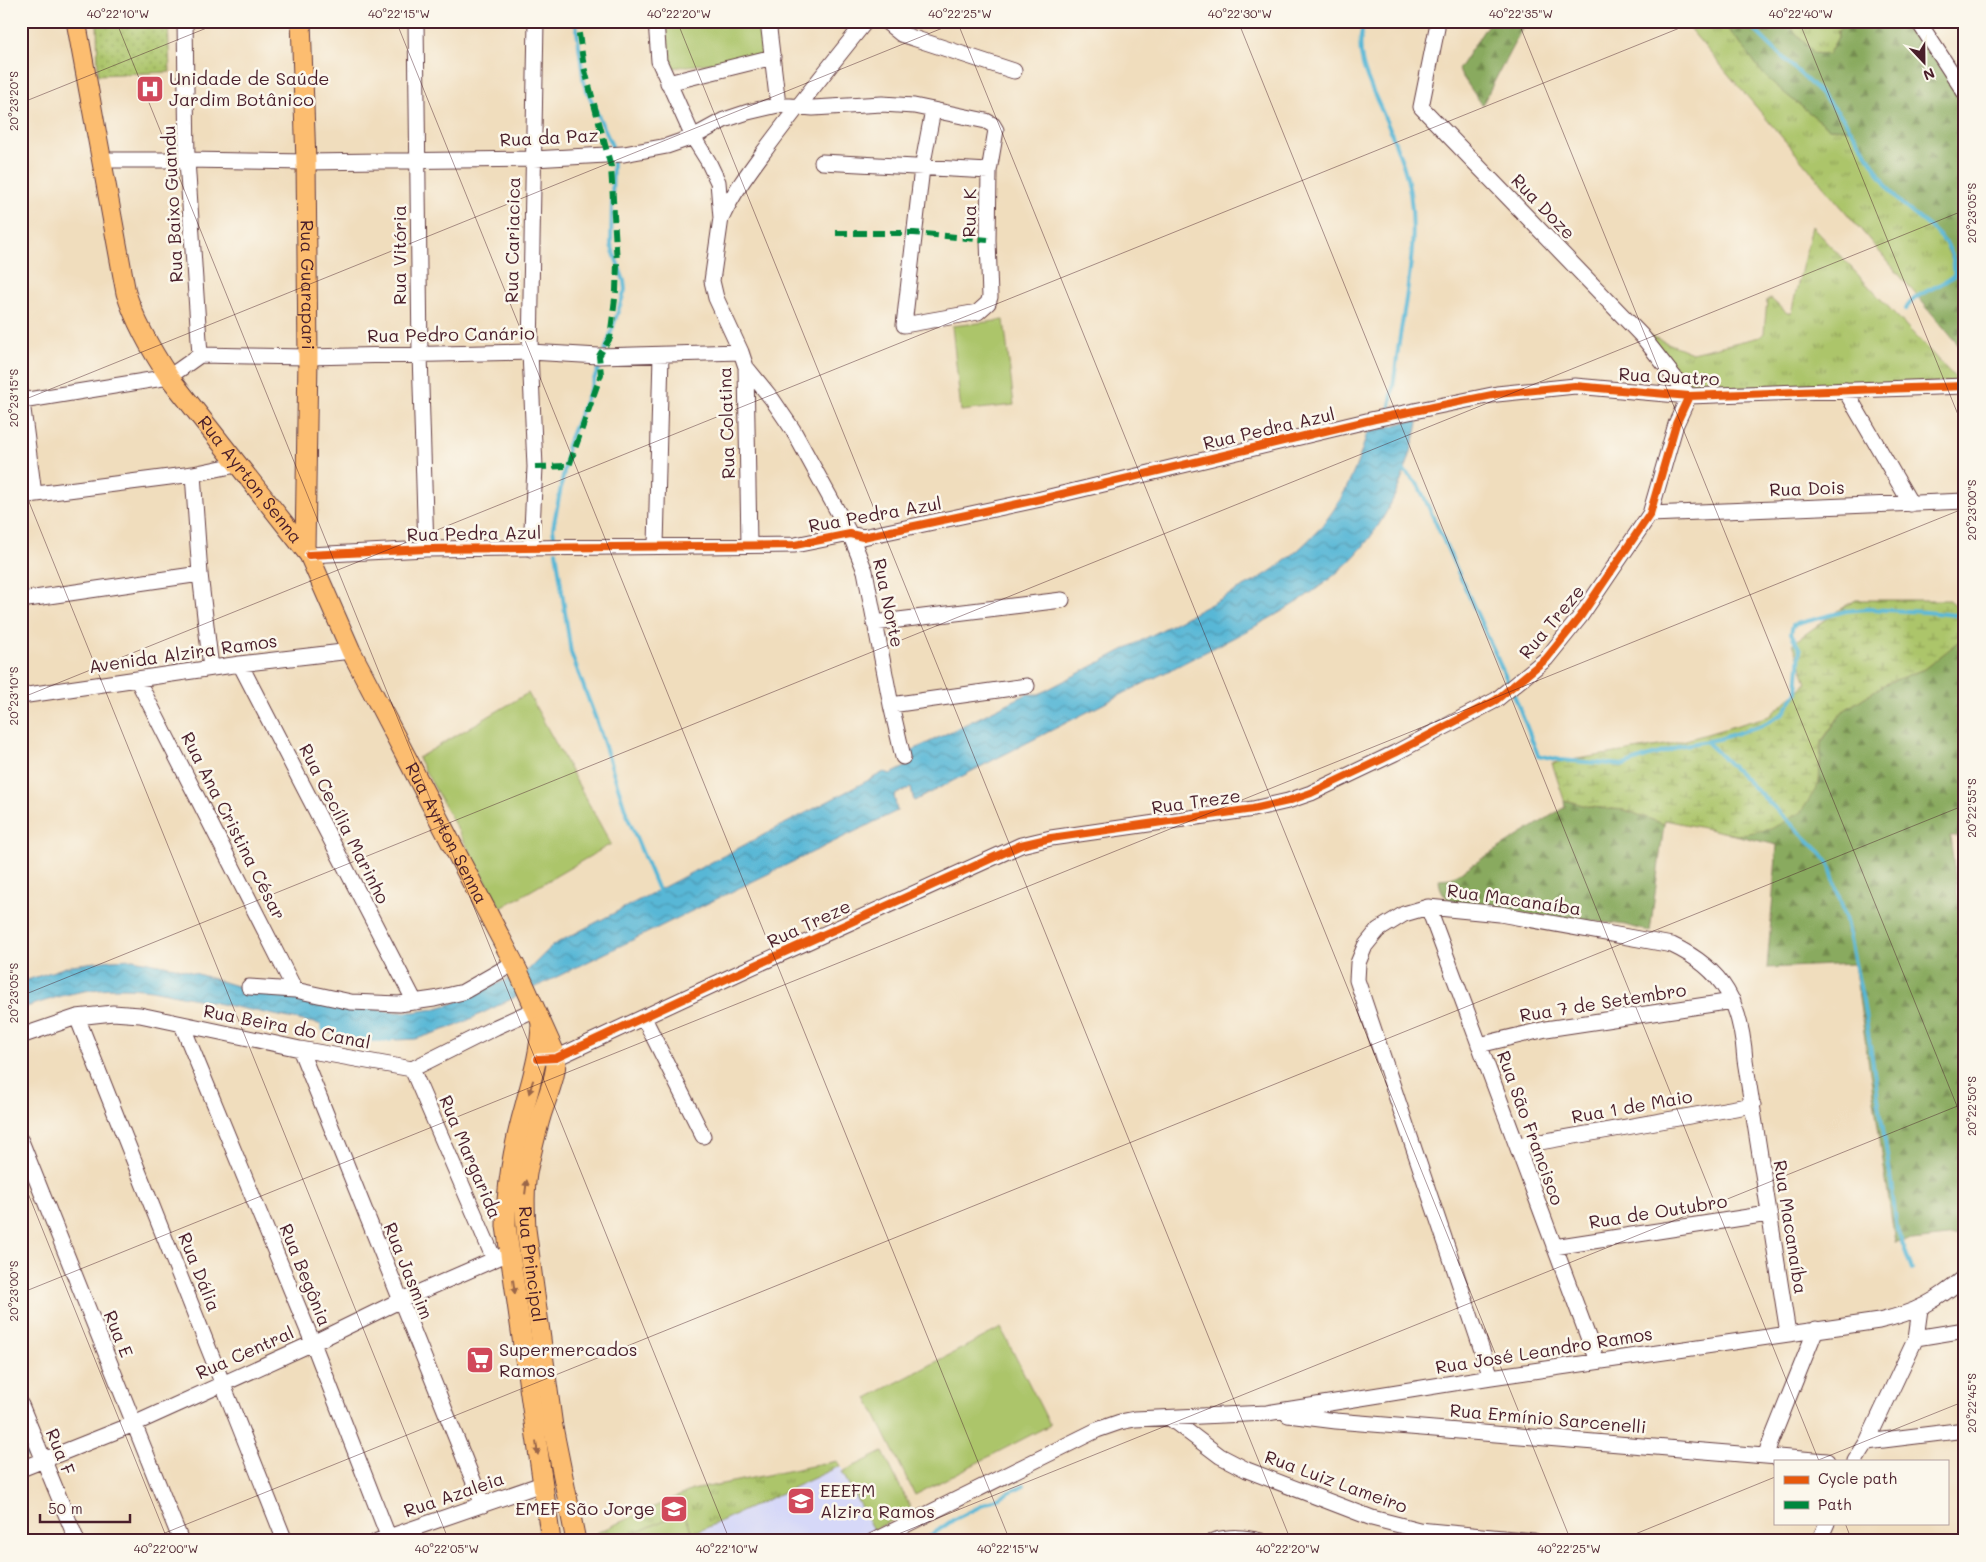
<svg xmlns="http://www.w3.org/2000/svg" width="1986" height="1562" font-family="Mali,sans-serif">
<style>
.built{fill:#d6d8f8}
.grass{fill:url(#grass-tufts);stroke:#7b724a}
.forest{fill:url(#forest-firs);stroke:#6a6444}
.wetland{fill:url(#wetland-marsh);stroke:#7b724a}
.park{fill:url(#park-dots);stroke:#7b724a}
.garden{fill:#acc56a;stroke:#7b724a}
.water{fill:url(#water-waves);stroke:#516b80}
.lines{fill:none;stroke-linecap:round;stroke-linejoin:round}
.stream{stroke:#58b7d6;stroke-width:4}
.canal{stroke:#58b7d6;stroke-width:12}
.minor-casing{stroke:#633c41;stroke-width:17}
.major-casing{stroke:#633c41;stroke-width:21}
.minor{stroke:#fff;stroke-width:15}
.major{stroke:#fcbd6f;stroke-width:19}
.quiet{stroke:#00873e;stroke-width:6;stroke-dasharray:12 6;stroke-linecap:butt}
.cycleway-casing{stroke:#fbf7ec;stroke-width:11}
.cycleway{stroke:#e8590c;stroke-width:8}
.oneway{fill:#9a664a}
.ticks{fill:none;stroke:#4a1f2b;stroke-width:1;stroke-opacity:0.45}
.labels{text-anchor:middle;stroke-width:5;stroke-linejoin:round;paint-order:stroke}
.poi-label{font-size:18px;fill:#4a1f2b;stroke:#fbf7ec;text-anchor:start}
.street-label{font-size:18px;fill:#4a1f2b;stroke:#fbf7ec}
.neatline{fill:none;stroke:#4a1f2b;stroke-width:2}
.ticks-label{font-size:12px;text-anchor:middle;fill:#4a1f2b}
</style>
<defs>
<pattern id="grass-tufts" width="24" height="20" patternUnits="userSpaceOnUse" patternTransform="scale(1.25)"><rect width="24" height="20" fill="#acc56a"/><path d="M3 7l-1-3M5 7V3M7 7l1-3M15 17l-1-3M17 17v-4M19 17l1-3" fill="none" stroke="#8e9f57"/></pattern>
<pattern id="forest-firs" width="22" height="20" patternUnits="userSpaceOnUse" patternTransform="scale(1.25)"><rect width="22" height="20" fill="#89aa5e"/><path d="M5 1l3.5 6h-7zM16 11l3.5 6h-7z" fill="#728a4e"/></pattern>
<pattern id="wetland-marsh" width="20" height="14" patternUnits="userSpaceOnUse" patternTransform="scale(1.25)"><rect width="20" height="14" fill="#acc56a"/><path d="M1 5h8M5 5V1M11 12h8M15 12V8" fill="none" stroke="#8e9f57"/></pattern>
<pattern id="park-dots" width="8" height="8" patternUnits="userSpaceOnUse" patternTransform="scale(1.25)"><rect width="8" height="8" fill="#acc56a"/><path d="M2 2h.1M6 6h.1" fill="none" stroke="#8e9f57" stroke-width="1.8" stroke-linecap="round"/></pattern>
<pattern id="water-waves" width="16" height="10" patternUnits="userSpaceOnUse" patternTransform="scale(1.25)"><rect width="16" height="10" fill="#58b7d6"/><path d="M0 5q4-4 8 0t8 0" fill="none" stroke="#4b94ae"/></pattern>
</defs>
<rect width="100%" height="100%" fill="#fbf7ec"/>
<filter id="ink" filterUnits="userSpaceOnUse"><feTurbulence type="fractalNoise" baseFrequency=".02" numOctaves="2"/><feDisplacementMap in="SourceGraphic" scale="10" xChannelSelector="R" yChannelSelector="G"/><feConvolveMatrix kernelMatrix="1 2 1 2 8 2 1 2 1" color-interpolation-filters="sRGB"/></filter>
<filter id="wash" filterUnits="userSpaceOnUse"><feTurbulence type="fractalNoise" baseFrequency=".0096" numOctaves="4" result="noise"/><feDisplacementMap in="SourceGraphic" scale="20" xChannelSelector="R" yChannelSelector="G"/><feGaussianBlur stdDeviation="1.12" result="paint"/><feColorMatrix in="noise" values="0 0 0 0 0 0 0 0 0 0 0 0 0 0 0 0 0 1.4 0 .05"/><feComposite in="paint" operator="in"/></filter>
<g filter="url(#wash)">
<rect width="100%" height="100%" fill="#f0ddbd"/>
<path class="built" d="M883 1452 912 1511 852 1541H590L596 1533 692 1490 837 1461 843 1471Z"/>
<path class="grass" d="M1683 21H1721L1741 44 1829 128 1850 129 1896 198 1941 235 1953 263 1954 275 1949 280 1918 297Z
M1785 21H1848L1838 31V37L1828 55 1814 53Z
M1812 226 1959 382 1694 389 1646 334 1692 353 1760 337 1764 333 1767 300 1771 299 1787 313H1791Z
M837 1461 840 1466 693 1534 683 1512 618 1541H590L596 1533 692 1490Z"/>
<path class="forest" d="M1490 21H1526L1482 105 1458 70Z
M1721 21H1785L1814 53 1828 55 1838 37V31L1848 21H1865L1867 24 1877 21H1911L1965 106V353L1918 297 1949 280 1954 275 1953 263 1941 235 1912 214 1896 198 1850 129 1829 128 1788 96 1764 75 1741 44Z
M1958 642 1965 644V836H1950L1965 951V1234L1895 1242 1854 964 1767 968 1777 845 1726 833 1737 835 1819 784 1821 743 1843 711 1885 684 1924 669Z
M1564 800 1591 807 1625 810 1664 824 1650 932 1626 925 1459 906C1448 901 1439 892 1439 879L1451 878 1565 807Z"/>
<path class="wetland" d="M1856 600H1950L1965 614V637L1924 669 1885 684 1843 711 1821 742 1819 784 1801 812 1771 829 1737 835 1665 820 1664 824 1625 810 1591 807 1564 800 1552 763 1672 744 1769 716 1807 683 1793 643 1840 609Z"/>
<path class="park" d="M97 21H168L170 72 98 75Z"/>
<path class="garden" d="M665 21H765L770 56 671 68Z
M1004 320 1014 405 961 411 952 326Z
M528 693 611 844 501 908 418 758Z
M1001 1328 1050 1425 915 1495 867 1398Z
M883 1452 912 1511 873 1530 842 1472Z
M683 1512 696 1541H632L629 1536Z"/>
<path class="water" d="M1419 418C1408 475 1385 531 1340 570 1296 610 1227 640 1174 668 1087 712 1001 756 914 801L911 788 894 795 897 811 456 1026 416 1039 397 1040 152 990C100 984 70 992 21 1009V982L72 965 111 960 133 959 175 967 243 988 393 1012H414L434 1009 454 1003 528 970 553 945 884 772 891 774 909 765 903 757 909 752 1027 694H1039L1257 580C1318 542 1348 502 1367 433Z"/>
<g class="lines">
<path class="stream" d="M1365 21C1351 56 1372 87 1385 118 1392 133 1397 149 1403 164 1422 220 1409 279 1400 336 1396 361 1394 387 1389 411
M1746 21C1775 52 1807 78 1835 109 1859 135 1873 169 1895 197 1916 222 1958 235 1954 275 1941 288 1914 292 1906 309
M576 23 584 84 612 146V152
M605 351 625 290 624 281 611 245 613 159
M1403 469 1418 485 1423 495 1509 684
M555 544 553 528 566 461 568 443 602 360
M556 551 571 653 597 722 628 818 660 895
M1513 692 1538 755 1560 760 1624 765 1646 757 1671 750 1679 746 1719 739 1762 725 1783 714 1797 692 1800 650 1791 633 1793 625 1846 611 1867 609 1926 612 1965 616
M1706 741 1821 853 1829 864 1845 916 1863 1001 1889 1167 1897 1229 1912 1269
M21 1457 27 1455 29 1452 25 1442
M923 1541 953 1520 1024 1485"/>
<path class="canal" d="M326 1026 369 1036H389"/>
</g>
</g>
<g filter="url(#ink)">
<g class="lines">
<g class="minor-casing">
<path id="minor" d="M185 21 187 160 200 355
M416 21 420 354 426 549
M656 21 659 61 693 137 708 161 718 182 721 218 712 281 716 298 741 352 746 367 749 545
M768 21 778 105
M885 21 901 34 1014 71
M1918 21 1965 93
M1437 28 1421 107 1642 336 1689 396
M668 83 773 57
M102 160H187L306 162 533 159 624 154 667 146 693 137 724 120 748 112 778 105 813 108 882 104 914 106 986 121 993 125 996 130 989 171 988 240 990 297 988 303 978 312 904 325 922 168 933 110
M822 162 989 171
M722 217C734 191 752 168 768 146 800 103 833 62 866 21
M746 367 772 399 793 430 850 534 865 571 891 705 903 757
M1845 390 1911 504
M21 394 34 494
M22 401 169 377 200 355 308 357 530 352 599 356 741 352
M193 474 200 574 211 668
M21 496 193 474 236 465
M1650 514 1965 501
M656 545 661 355
M531 549 535 467 530 352 536 21
M309 555 426 549 795 545 850 534 863 537 1041 499 1375 419 1497 394 1575 386 1689 396 1965 386
M21 600 200 574
M874 623 1062 600
M240 664 415 1002
M137 679 295 990
M21 696 240 664 351 651
M891 705 1027 686
M1428 907 1597 1361
M249 987 295 990 351 1002 399 1004 434 999 463 992 514 963
M77 1017 285 1541
M644 1018 703 1136
M182 1025 313 1343 390 1541
M21 1036 77 1017 113 1013 140 1015 300 1049 412 1069 496 1027 536 1009
M1479 1045 1546 1029 1733 1001
M300 1049 483 1505
M546 1057 556 1058 743 971 1021 845 1051 838 1253 809 1288 801 1311 793 1395 753 1496 700 1546 659 1580 617 1650 514 1676 424 1689 396
M412 1069 494 1259
M21 1141 181 1541
M1517 1146 1753 1105
M1554 1247 1768 1214
M1916 1338 1965 1330
M1491 1377 1357 980 1358 963 1365 946 1378 930 1404 914 1428 907 1500 914 1672 945C1725 970 1741 1004 1745 1060L1788 1333
M21 1405 77 1541
M1288 1415 1336 1421 1827 1461
M1171 1419 1220 1456 1247 1470 1372 1518 1419 1530 1534 1541
M1867 1442 1965 1430
M1765 1456 1816 1329
M1855 1461 1867 1442 1916 1338 1920 1309
M21 1469 134 1424 313 1343 399 1301 509 1253
M377 1541 542 1484
M873 1541 1097 1430 1120 1422 1135 1419 1267 1413 1491 1377 1879 1321C1917 1312 1935 1302 1965 1277
M1213 1541C1230 1536 1244 1537 1261 1541
M1819 1541 1827 1523"/>
</g>
<g class="major-casing">
<g id="major">
<path id="s1" d="M76 21 126 293C136 324 151 350 169 377L309 555 351 651 518 971 555 1053C560 1069 546 1099 541 1116 536 1133 532 1151 528 1168 524 1188 525 1209 526 1229L553 1427 576 1541"/>
<path id="s2" d="M301 21 306 162 308 357 305 549"/>
<path d="M541 1025C540 1053 532 1078 525 1105 514 1144 506 1185 506 1226L551 1541"/>
</g>
</g>
<use href="#minor" class="minor"/>
<use href="#major" class="major"/>
<path class="quiet" d="M836 233H914L988 240
M535 467 569 466 601 374 599 356 610 338 616 291 617 263 611 167 584 67 577 21"/>
<g class="cycleway-casing">
<path id="cycleway" d="M309 555 426 549 795 545 850 534 863 537 1041 499 1375 419 1497 394 1575 386 1689 396 1965 386
M538 1059 556 1058 743 971 1021 845 1051 838 1253 809 1288 801 1311 793 1395 753 1496 700 1546 659 1580 617 1650 514 1676 424 1689 396"/>
</g>
<use href="#cycleway" class="cycleway"/>
</g>
<defs><path id="oneway-solid" d="M-6-.8H1V-3.2L6.5 0L1 3.2V.8H-6Z" transform="scale(1.25)"/></defs>
<g class="oneway">
<use href="#oneway-solid" transform="translate(531 1087) rotate(107)"/>
<use href="#oneway-solid" transform="translate(526 1187) rotate(-83)"/>
<use href="#oneway-solid" transform="translate(514 1287) rotate(82)"/>
<use href="#oneway-solid" transform="translate(537 1448) rotate(82)"/>
</g>
</g>
<path class="ticks" d="M116 21 730 1541M396 21 1010 1541M677 21 1291 1541M957 21 1571 1541M1238 21 1819 1461M1518 21 1965 1126M1799 21 1965 432M21 103 224 21M21 401 960 21M21 482 449 1541M21 698 1697 21M21 996 1965 210M21 1176 168 1541M21 1293 1965 508M1816 1461 1965 1401M1845 1523 1852 1541M145 1541 1965 805M881 1541 1965 1103M1618 1541 1775 1477"/>
<defs>
<g id="hospital-square" transform="scale(1.4375)"><rect x="-9" y="-9" width="18" height="18" rx="4" fill="#d1495b" stroke="#fbf7ec"/><path d="M-5-5h3v3.5h4V-5h3V5h-3V1.5h-4V5h-3Z" fill="#fff"/></g>
<g id="supermarket-square" transform="scale(1.4375)"><rect x="-9" y="-9" width="18" height="18" rx="4" fill="#d1495b" stroke="#fbf7ec"/><path d="M-6-5.5h2.5l.6 2H6L4.5 2H-2.5L-4.4-4H-6ZM-1.5 3.2a1.3 1.3 0 1 0 .1 0ZM3 3.2a1.3 1.3 0 1 0 .1 0Z" fill="#fff"/></g>
<g id="school-square" transform="scale(1.4375)"><rect x="-9" y="-9" width="18" height="18" rx="4" fill="#d1495b" stroke="#fbf7ec"/><path d="M0-5L7-2L0 1L-7-2ZM-4 1L0 2.5L4 1V4Q0 6-4 4Z" fill="#fff"/></g>
</defs>
<g fill-rule="evenodd">
<use href="#hospital-square" x="150" y="89"/>
<use href="#supermarket-square" x="480" y="1360"/>
<use href="#school-square" x="801" y="1501"/>
<use href="#school-square" x="674" y="1509"/>
</g>
<g class="labels">
<g class="poi-label">
<text x="169" y="85">Unidade de Saúde<tspan x="169" dy="21">Jardim Botânico</tspan></text>
<text x="499" y="1356">Supermercados<tspan x="499" dy="21">Ramos</tspan></text>
<text x="820" y="1497">EEEFM<tspan x="820" dy="21">Alzira Ramos</tspan></text>
<text x="655" y="1515" text-anchor="end">EMEF São Jorge</text>
</g>
<g class="street-label">
<text transform="translate(549 138) rotate(-3)" y="6">Rua da Paz</text>
<text transform="translate(173 204) rotate(-93)" y="6">Rua Baixo Guandu</text>
<text transform="translate(1543 207) rotate(46)" y="6">Rua Doze</text>
<text transform="translate(970 213) rotate(-89)" y="6">Rua K</text>
<text transform="translate(513 240) rotate(-89)" y="6">Rua Cariacica</text>
<text transform="translate(400 255) rotate(-90)" y="6">Rua Vitória</text>
<text dy="6" stroke="none"><textPath href="#s2" startOffset="264">Rua Guarapari</textPath></text>
<text transform="translate(451 335) rotate(-1)" y="6">Rua Pedro Canário</text>
<text transform="translate(1669 377) rotate(3)" y="6">Rua Quatro</text>
<text transform="translate(727 423) rotate(-92)" y="6">Rua Colatina</text>
<text transform="translate(1269 429) rotate(-13)" y="6">Rua Pedra Azul</text>
<text dy="6" stroke="none"><textPath href="#s1" startOffset="502">Rua Ayrton Senna</textPath></text>
<text transform="translate(1807 489) rotate(-2)" y="6">Rua Dois</text>
<text transform="translate(875 515) rotate(-10)" y="6">Rua Pedra Azul</text>
<text transform="translate(474 534) rotate(-1)" y="6">Rua Pedra Azul</text>
<text transform="translate(888 603) rotate(78)" y="6">Rua Norte</text>
<text transform="translate(1552 622) rotate(-50)" y="6">Rua Treze</text>
<text transform="translate(183 654) rotate(-8)" y="6">Avenida Alzira Ramos</text>
<text transform="translate(1196 802) rotate(-8)" y="6">Rua Treze</text>
<text transform="translate(344 824) rotate(63)" y="6">Rua Cecília Marinho</text>
<text transform="translate(233 826) rotate(63)" y="6">Rua Ana Cristina César</text>
<text dy="6" stroke="none"><textPath href="#s1" startOffset="908">Rua Ayrton Senna</textPath></text>
<text transform="translate(1514 900) rotate(8)" y="6">Rua Macanaíba</text>
<text transform="translate(809 924) rotate(-25)" y="6">Rua Treze</text>
<text transform="translate(1603 1003) rotate(-9)" y="6">Rua 7 de Setembro</text>
<text transform="translate(287 1027) rotate(11)" y="6">Rua Beira do Canal</text>
<text transform="translate(1632 1107) rotate(-10)" y="6">Rua 1 de Maio</text>
<text transform="translate(1530 1128) rotate(70)" y="6">Rua São Francisco</text>
<text transform="translate(470 1157) rotate(67)" y="6">Rua Margarida</text>
<text transform="translate(1658 1212) rotate(-9)" y="6">Rua de Outubro</text>
<text transform="translate(1790 1227) rotate(81)" y="6">Rua Macanaíba</text>
<text dy="6" stroke="none"><textPath href="#s1" startOffset="1369">Rua Principal</textPath></text>
<text transform="translate(408 1271) rotate(68)" y="6">Rua Jasmim</text>
<text transform="translate(199 1272) rotate(68)" y="6">Rua Dália</text>
<text transform="translate(305 1275) rotate(68)" y="6">Rua Begônia</text>
<text transform="translate(118 1334) rotate(68)" y="6">Rua E</text>
<text transform="translate(1544 1351) rotate(-9)" y="6">Rua José Leandro Ramos</text>
<text transform="translate(245 1353) rotate(-24)" y="6">Rua Central</text>
<text transform="translate(1548 1419) rotate(5)" y="6">Rua Ermínio Sarcenelli</text>
<text transform="translate(60 1452) rotate(68)" y="6">Rua F</text>
<text transform="translate(1336 1482) rotate(20)" y="6">Rua Luiz Lameiro</text>
<text transform="translate(454 1495) rotate(-19)" y="6">Rua Azaleia</text>
</g>
</g>
<rect width="1986" height="1562" fill="none" stroke="#fbf7ec" stroke-width="55"/>
<rect x="1774" y="1460" width="175" height="65" fill="#fbf7ec" stroke="#b4a19f"/>
<rect x="1784" y="1476" width="25" height="8" fill="#e8590c" stroke="#b4a19f"/>
<text x="1818" y="1484" font-size="15" fill="#4a1f2b">Cycle path</text>
<rect x="1784" y="1501" width="25" height="8" fill="#00873e" stroke="#b4a19f"/>
<text x="1818" y="1510" font-size="15" fill="#4a1f2b">Path</text>
<g transform="translate(1924 62) rotate(158)" stroke="#fbf7ec" stroke-width="4" paint-order="stroke">
<path d="M0-4L9 19L0 12L-9 19Z" fill="#4a1f2b"/>
<text y="-8" font-size="14" font-weight="bold" text-anchor="middle" fill="#4a1f2b">N</text>
</g>
<path d="M40 1514v8h90v-8" fill="none" stroke="#4a1f2b" stroke-width="2.5"/>
<text x="48" y="1514" font-size="15" fill="#4a1f2b" stroke="#fbf7ec" stroke-width="4" paint-order="stroke">50 m</text>
<rect x="28" y="28" width="1930" height="1506" class="neatline"/>
<g class="ticks-label">
<text x="118" y="18">40°22'10"W</text>
<text x="399" y="18">40°22'15"W</text>
<text x="679" y="18">40°22'20"W</text>
<text x="960" y="18">40°22'25"W</text>
<text x="1240" y="18">40°22'30"W</text>
<text x="1521" y="18">40°22'35"W</text>
<text x="1801" y="18">40°22'40"W</text>
<text transform="translate(14 101) rotate(-90)" y="4">20°23'20"S</text>
<text transform="translate(1972 213) rotate(-90)" y="4">20°23'05"S</text>
<text transform="translate(14 398) rotate(-90)" y="4">20°23'15"S</text>
<text transform="translate(1972 510) rotate(-90)" y="4">20°23'00"S</text>
<text transform="translate(14 696) rotate(-90)" y="4">20°23'10"S</text>
<text transform="translate(1972 808) rotate(-90)" y="4">20°22'55"S</text>
<text transform="translate(14 993) rotate(-90)" y="4">20°23'05"S</text>
<text transform="translate(1972 1106) rotate(-90)" y="4">20°22'50"S</text>
<text transform="translate(14 1291) rotate(-90)" y="4">20°23'00"S</text>
<text transform="translate(1972 1403) rotate(-90)" y="4">20°22'45"S</text>
<text x="166" y="1553">40°22'00"W</text>
<text x="447" y="1553">40°22'05"W</text>
<text x="727" y="1553">40°22'10"W</text>
<text x="1008" y="1553">40°22'15"W</text>
<text x="1288" y="1553">40°22'20"W</text>
<text x="1569" y="1553">40°22'25"W</text>
</g>
</svg>
